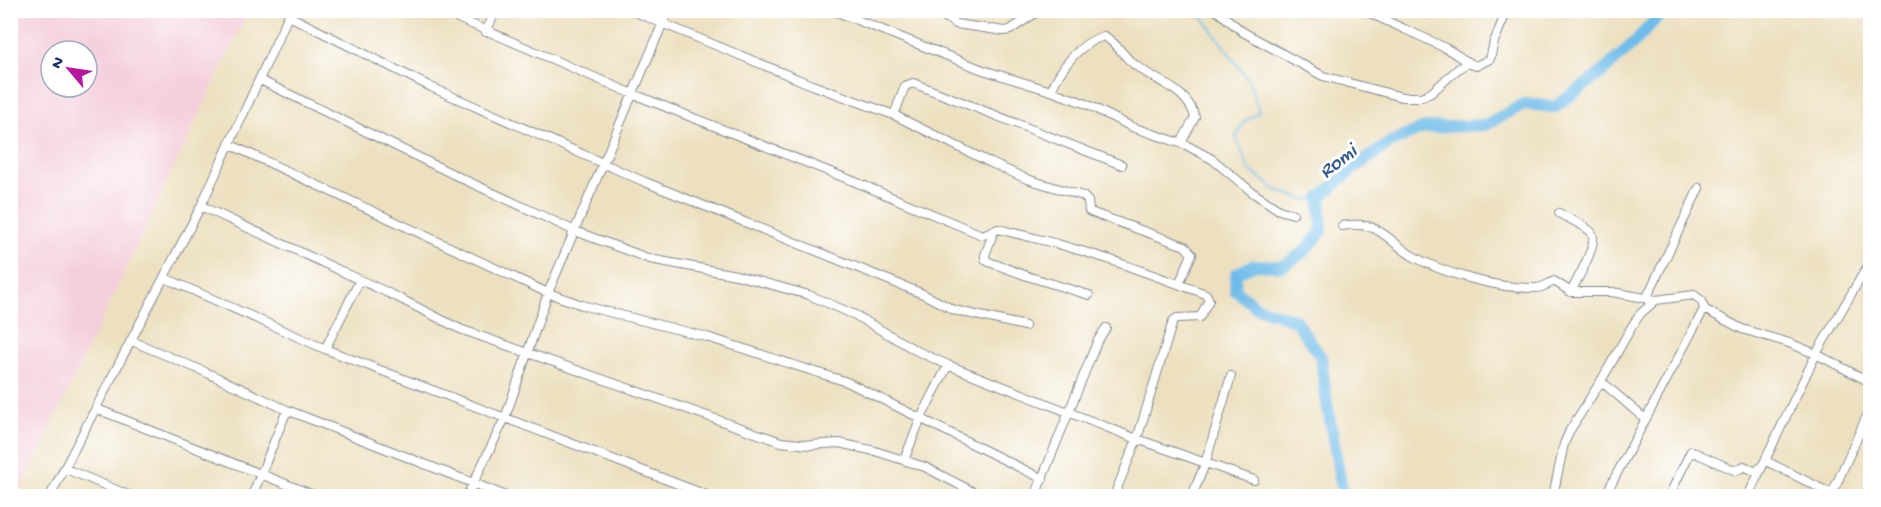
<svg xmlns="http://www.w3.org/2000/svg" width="1881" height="507" font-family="'Gochi Hand',sans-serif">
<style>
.built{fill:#f4cfdd;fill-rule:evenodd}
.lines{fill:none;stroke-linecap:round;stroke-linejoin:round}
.stream{stroke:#6ebce9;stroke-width:2}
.river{stroke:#6ebce9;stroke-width:12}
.minor-casing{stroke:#84888f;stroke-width:10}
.minor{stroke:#fff;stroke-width:8}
.labels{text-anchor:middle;stroke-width:6;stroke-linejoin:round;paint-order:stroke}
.water-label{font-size:21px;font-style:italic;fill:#345988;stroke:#fff}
</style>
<rect width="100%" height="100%" fill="#fff"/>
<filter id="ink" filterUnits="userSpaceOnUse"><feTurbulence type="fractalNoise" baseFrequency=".0167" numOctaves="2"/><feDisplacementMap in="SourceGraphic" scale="12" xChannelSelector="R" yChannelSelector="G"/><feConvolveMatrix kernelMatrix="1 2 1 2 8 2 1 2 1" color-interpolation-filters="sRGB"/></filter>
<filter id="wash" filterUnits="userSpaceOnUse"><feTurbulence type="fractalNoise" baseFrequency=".008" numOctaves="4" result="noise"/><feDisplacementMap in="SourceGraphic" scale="24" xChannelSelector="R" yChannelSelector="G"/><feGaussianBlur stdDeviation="1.35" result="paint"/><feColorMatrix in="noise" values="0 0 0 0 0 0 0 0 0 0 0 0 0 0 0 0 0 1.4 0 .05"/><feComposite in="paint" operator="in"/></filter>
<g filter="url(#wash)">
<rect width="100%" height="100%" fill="#ede0c0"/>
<path class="built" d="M10 11H248L18 496 10 494ZM51 51H87V87H51Z"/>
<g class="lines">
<path class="stream" d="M1196 10 1204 19 1249 81 1259 112 1244 122 1236 137 1249 170 1278 191 1306 200 1320 198"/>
<path class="river" d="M1343 496 1326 397 1321 357 1295 320 1256 307 1235 290 1236 274 1253 265 1283 266 1304 252 1322 231 1320 198 1353 169 1391 142 1424 128 1485 125 1524 104 1555 107 1599 75 1634 43 1664 10"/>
</g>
</g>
<g filter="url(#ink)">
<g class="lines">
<g class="minor-casing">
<path id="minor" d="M439 10 633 94 853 181 982 235 998 229 1058 244 1108 259 1206 294 1209 300 1200 317 1177 318 1173 321 1137 439 1114 496
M630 10 812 85 894 115 991 163 1027 179 1083 196 1088 201 1089 211 1093 213 1185 246 1192 254 1179 284
M832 10 983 70 1051 91 1084 103 1132 127 1186 145 1212 159 1252 192 1279 210 1293 214
M934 10 956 24 1004 31 1010 30 1040 10
M1216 10 1243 32 1323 76 1402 97H1421L1431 93 1459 68 1468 63
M1364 10C1391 24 1420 35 1447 49 1457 54 1465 62 1476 66L1490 59 1494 42 1507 10
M289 16 431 87 645 182 923 294 954 310 1025 326
M486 32 496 10
M260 80 465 180 575 231 650 259 736 275 809 295 855 315 917 351 948 365 1137 439 1254 480
M1051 91C1060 69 1080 42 1104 36 1117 43 1124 57 1135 65 1157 82 1187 89 1195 117L1181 143
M894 115 905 86 913 83 1122 165
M229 144 548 293 585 306 707 337 847 382 1043 479
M201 206 397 297 460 329 781 442 810 445 839 443 875 451 925 467 981 496
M1559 213C1567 218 1586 226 1591 232 1600 242 1576 281 1571 292
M1342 226C1378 220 1384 237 1411 255 1443 274 1500 289 1536 288 1542 288 1548 284 1554 281L1571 292H1612L1656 300 1694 295 1702 301 1704 309 1742 329 1789 343 1816 354 1870 382
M994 231 985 255V259L989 262 1030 277 1089 295
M165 278 325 349 709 496
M1646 299 1699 188
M132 341 203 371 287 410 506 496
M325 349 360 280
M1601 381 1645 419
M97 409 316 496
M904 460 921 418 948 365
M66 469 131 496
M50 496 201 206 291 10
M252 496 287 410
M467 496 505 418 548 293 662 25 670 10
M1035 496 1097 342 1106 328
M1192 496 1205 464 1231 376
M1553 496 1564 444 1570 430 1601 381 1631 328 1640 314 1656 300
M1605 496 1704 309
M1669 496 1691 451 1736 471 1744 466 1756 472 1766 461 1836 496
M1748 496 1816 354 1870 262
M1831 496 1870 409"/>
</g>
<use href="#minor" class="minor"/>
</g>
</g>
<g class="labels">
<g class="water-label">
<text transform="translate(1337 160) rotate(-38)" y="7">Romi</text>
</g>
</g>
<rect width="1881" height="507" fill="none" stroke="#fff" stroke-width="36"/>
<g transform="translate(69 69) rotate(299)"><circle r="28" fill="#ffffff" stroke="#a4acbf" stroke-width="1.5"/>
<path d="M0-4.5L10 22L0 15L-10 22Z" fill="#b5179e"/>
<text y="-9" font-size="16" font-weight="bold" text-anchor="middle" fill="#1b2f5e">N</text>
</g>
</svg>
